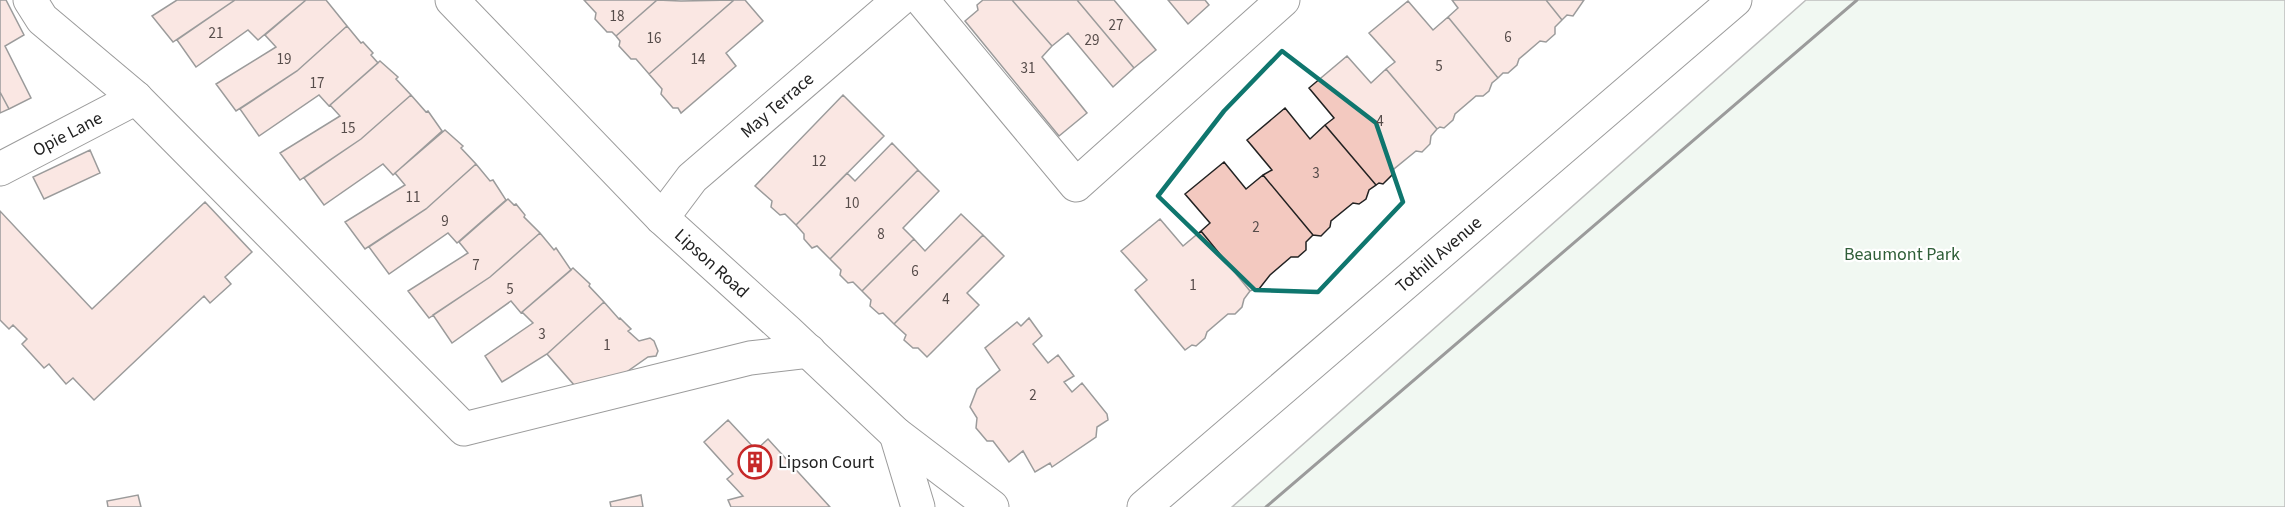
<svg xmlns="http://www.w3.org/2000/svg" width="2285" height="507" font-family="'Source Sans 3',sans-serif">
<style>
.green{fill:#e0efe3;stroke:#6f6f6f;stroke-width:1.5}
.building{fill:#f3c9c0;stroke:#222;stroke-width:1.5}
.lines{fill:none;stroke-linecap:round;stroke-linejoin:round}
.minor-casing{stroke:#222;stroke-width:35}
.major-casing{stroke:#222;stroke-width:35}
.minor{stroke:#fff;stroke-width:33}
.major{stroke:#fff;stroke-width:33}
.wall{stroke:#222;stroke-width:3}
.marked{fill:none;stroke:#0f766e;stroke-width:4.5;stroke-linejoin:round}
.labels{text-anchor:middle;stroke-width:4.5;stroke-linejoin:round;paint-order:stroke}
.number-label{font-size:15px;fill:#564c4a}
.street-label{font-size:18px;fill:#222;stroke:#fff}
.park-label{font-size:18px;fill:#2f5e38;stroke:#fff}
.poi-label{font-size:18px;fill:#222;stroke:#fff;text-anchor:start}
</style>
<rect width="100%" height="100%" fill="#fff"/>
<path class="green" d="M1806 0H2285V507H1232Z"/>
<path class="building" d="M0 0H6L24 35 5 46 31 98 9 109 0 92Z
M177 0H235L173 42 152 16Z
M235 0H306L258 40 248 30 196 67 177 40Z
M306 0H326L347 26 297 71 236 111 216 84 276 47 265 35Z
M584 0H657L616 36 612 32H607L595 19 596 13Z
M657 0 681 1 734 0 649 74 636 59H631L619 46 620 41 616 36Z
M734 0H745L763 21 726 53 736 66 681 113 678 108H673L661 94 662 89 649 74Z
M983 0H1012L1052 46 1042 57 1087 113 1059 136 965 21 978 10 977 5Z
M1012 0H1077L1134 68 1113 87 1068 33 1052 46Z
M1077 0H1114L1156 50 1134 68Z
M1168 0H1205L1209 5 1188 24Z
M1452 0H1546L1562 20 1555 27V34L1546 42 1540 41 1519 59 1517 65 1508 73H1503L1498 78 1448 17 1458 8Z
M1546 0H1584L1573 16 1567 15 1562 20Z
M1408 1 1433 30 1448 17 1498 78 1492 83 1489 91 1483 96H1476L1455 114 1453 120 1444 128 1440 127 1437 129 1386 69 1395 62 1369 33Z
M347 26 361 43 363 42 373 53 371 55 378 63 329 106 319 95 259 136 240 109 297 71Z
M1347 56 1371 83 1386 69 1437 129 1431 136 1430 144 1422 152 1416 151 1394 169 1392 175 1383 184 1379 183 1376 185 1325 125 1334 118 1309 88Z
M380 61 398 77 396 79 411 95 361 139 300 180 280 153 340 116 330 105Z
M0 92 9 109 0 113Z
M411 95 426 112 428 111 442 131 393 175 383 164 324 205 304 178 361 139Z
M843 95 884 136 796 225 785 214 780 215 771 207 772 201 755 186Z
M1285 108 1310 139 1325 125 1376 185 1369 190 1366 199 1359 204 1353 203 1331 221 1330 227 1321 236 1313 235 1263 175 1272 170 1247 140Z
M445 130 463 146 461 148 476 164 426 209 365 249 345 222 405 185 395 173Z
M892 143 918 170 830 259 817 246 812 248 804 239V234L796 225 847 173 855 181Z
M90 150 100 173 44 199 33 177Z
M1224 162 1246 189 1263 175 1313 235 1306 242V250L1298 257H1291L1270 275 1259 289H1254L1250 291 1201 231 1210 223 1185 194Z
M476 164 490 181 493 180 506 200 457 243 448 233 389 274 369 247 426 209Z
M918 170 939 191 903 228 914 239 862 291 853 282 848 283 840 275 841 270 830 259Z
M508 199 514 205 516 204 525 215 524 217 540 233 490 277 429 318 408 291 468 253 459 242Z
M205 202 252 252 225 277 231 284 210 303 204 296 94 400 73 378 66 384 49 364 44 368 22 344 27 339 13 325 9 329 0 320V211L92 309Z
M961 214 983 235 894 324 883 313 879 314 870 306 871 300 862 291 914 239 925 251Z
M1160 219 1183 246 1201 231 1250 291 1244 299 1242 307 1235 314H1228L1207 332 1205 338 1196 346 1192 345 1185 350 1135 290 1147 280 1121 251Z
M540 233 554 250 556 248 571 270 521 313 511 301 452 343 433 315 490 277Z
M983 235 1004 256 967 293 979 305 927 357 918 348H913L904 340 906 335 894 324Z
M573 268 590 284 589 286 604 302 547 354 502 382 485 356 533 323 522 312Z
M604 302 619 319 620 318 631 329 628 331 639 341 650 338 654 341 658 351 656 356 648 357 625 373 585 382 575 386 547 354Z
M1029 318 1042 336 1033 344 1048 363 1058 355 1074 376 1064 382 1072 392 1082 383 1107 414 1108 420 1097 427 1096 437 1052 467 1050 463 1035 472 1023 451 1009 462 993 441H987L976 428 977 418 970 407 977 389 1000 370 985 348 1017 322 1021 326Z
M728 420 756 450 768 439 830 507H731L728 500 743 496 727 479 733 474 704 442Z
M138 495 141 507H108L107 501Z
M641 495 643 507H611L610 502Z"/>
<g class="lines">
<g class="minor-casing">
<g id="minor">
<path d="M30 0 42 19 136 98 464 429 750 358 809 351"/>
<path id="s1" d="M452 0 662 218 788 332 896 434 992 507"/>
<path d="M922 0 1076 185 1283 0"/>
<path id="s2" d="M0 169 136 98"/>
<path id="s3" d="M662 218 692 178 899 0"/>
<path d="M896 434 918 507"/>
</g>
</g>
<g class="major-casing">
<g id="major">
<path id="s4" d="M1144 507 1735 0"/>
</g>
</g>
<use href="#minor" class="minor"/>
<use href="#major" class="major"/>
<path class="wall" d="M1266 507 1857 0"/>
</g>
<path d="M0 0H2285V507H0ZM1282 51 1376 123 1403 202 1318 292 1255 290 1158 196 1224 111Z" fill="#fff" fill-opacity=".55" fill-rule="evenodd"/>
<path class="marked" d="M1282 51 1376 123 1403 202 1318 292 1255 290 1158 196 1224 111Z"/>
<defs>
<g id="building-ring" transform="scale(1.725)"><circle r="9.5" fill="#fff" stroke="#c62828" stroke-width="1.5"/><path d="M-4-6H4V6H1V3H-1V6H-4ZM-2.5-4.3h1.7v1.8h-1.7ZM.8-4.3h1.7v1.8H.8ZM-2.5-1h1.7V.8h-1.7ZM.8-1h1.7V.8H.8Z" fill="#c62828"/></g>
</defs>
<g fill-rule="evenodd">
<use href="#building-ring" x="755" y="462"/>
</g>
<g class="labels">
<g class="number-label">
<text x="617" y="21">18</text>
<text x="1116" y="30">27</text>
<text x="216" y="38">21</text>
<text x="1508" y="42">6</text>
<text x="654" y="43">16</text>
<text x="1092" y="45">29</text>
<text x="284" y="64">19</text>
<text x="698" y="64">14</text>
<text x="1439" y="71">5</text>
<text x="1028" y="73">31</text>
<text x="317" y="88">17</text>
<text x="1380" y="126">4</text>
<text x="348" y="133">15</text>
<text x="819" y="166">12</text>
<text x="1316" y="178">3</text>
<text x="413" y="202">11</text>
<text x="852" y="208">10</text>
<text x="445" y="226">9</text>
<text x="1256" y="232">2</text>
<text x="881" y="239">8</text>
<text x="476" y="270">7</text>
<text x="915" y="276">6</text>
<text x="1193" y="290">1</text>
<text x="510" y="294">5</text>
<text x="946" y="304">4</text>
<text x="542" y="339">3</text>
<text x="607" y="350">1</text>
<text x="1033" y="400">2</text>
</g>
<g class="street-label">
<text dy="6" stroke="none"><textPath href="#s3" startOffset="162">May Terrace</textPath></text>
<text dy="6" stroke="none"><textPath href="#s2" startOffset="76">Opie Lane</textPath></text>
<text dy="6" stroke="none"><textPath href="#s4" startOffset="388">Tothill Avenue</textPath></text>
<text dy="6" stroke="none"><textPath href="#s1" startOffset="370">Lipson Road</textPath></text>
</g>
<g class="park-label">
<text x="1902" y="260">Beaumont Park</text>
</g>
<g class="poi-label">
<text x="778" y="468">Lipson Court</text>
</g>
</g>
</svg>
